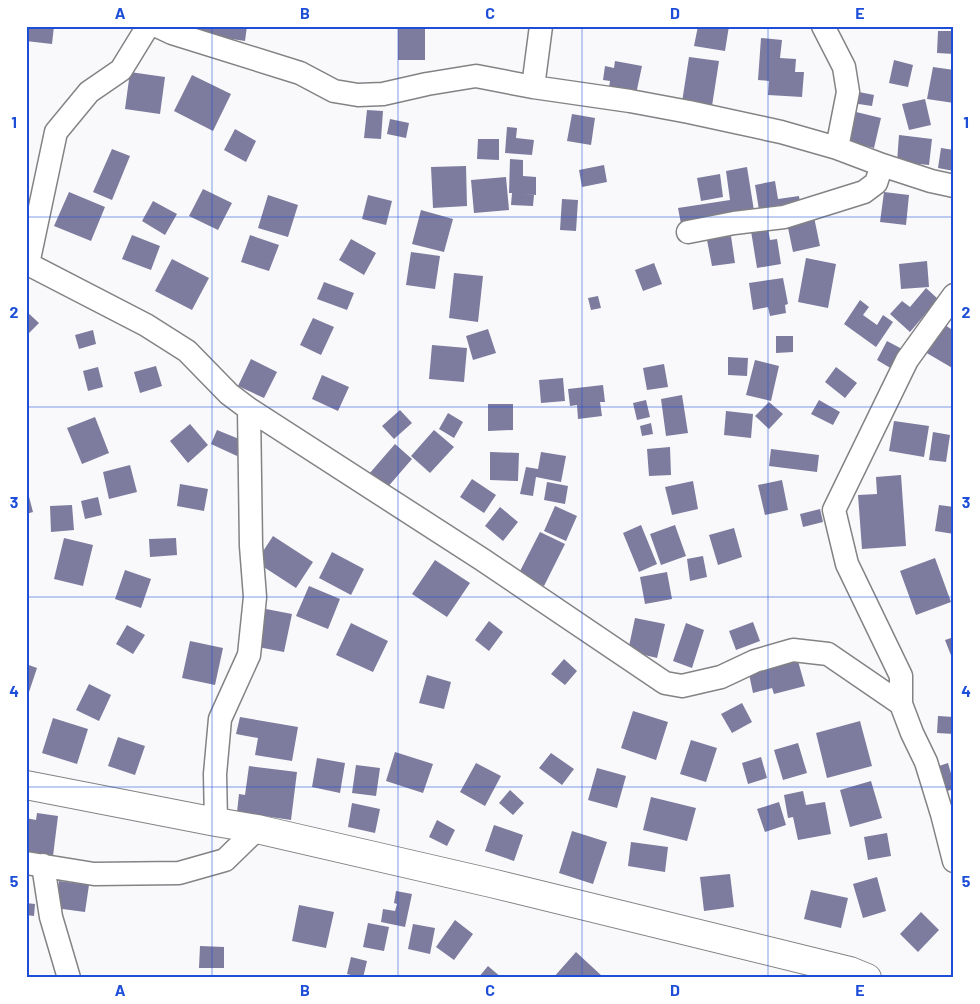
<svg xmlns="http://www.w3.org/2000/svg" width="980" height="1004" font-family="Barlow,sans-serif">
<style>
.building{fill:#7d7b9e}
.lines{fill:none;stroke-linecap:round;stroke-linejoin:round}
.minor-casing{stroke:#838385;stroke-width:25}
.tertiary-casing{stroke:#838385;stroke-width:30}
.minor{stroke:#fff;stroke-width:22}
.tertiary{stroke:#fff;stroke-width:28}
.grid{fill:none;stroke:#1d4ed8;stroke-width:1;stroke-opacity:0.55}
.neatline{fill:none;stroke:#1d4ed8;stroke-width:2}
.grid-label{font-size:16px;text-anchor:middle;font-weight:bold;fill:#1d4ed8}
</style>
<rect width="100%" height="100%" fill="#f9f9fb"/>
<path class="building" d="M26 26H54L52 44 26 41Z
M179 26H247L245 41 179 31Z
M398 26H425V60H398Z
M698 26H729L725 51 694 46Z
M938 31H954V54L937 53Z
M761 38 782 40 780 58 796 59 795 72H804L802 97 768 95 769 81 758 80Z
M689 57 719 61 712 106 682 102Z
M894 60 913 65 908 87 889 83Z
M615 61 642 66 635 99 608 94 610 81 603 80 605 66 614 68Z
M933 67 954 70V103L927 99Z
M130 72 165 77 160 114 125 109Z
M192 75 231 94 213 131 174 111Z
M854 91 874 95 872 106 852 103Z
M925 99 931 125 909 130 902 104Z
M367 110 383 111 381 139 364 138Z
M852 111 881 118 874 148 844 141Z
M572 114 595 118 591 145 567 141Z
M390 119 409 123 406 138 387 134Z
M507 127 517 128 516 138 534 140 532 155 505 153Z
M235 129 256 141 246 162 224 150Z
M899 135 932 139 929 165 897 162Z
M478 139H499V160L477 159Z
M941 148 954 150V171L938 168Z
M112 149 130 156 112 200 93 192Z
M510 159 523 160V176L536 177V195L522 194 534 195 533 206 511 205 512 193H509Z
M604 165 607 182 582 187 579 170Z
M466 166 467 206 433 208 431 167Z
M747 167 755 217 682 229 678 208 730 200 726 171Z
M720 174 723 197 701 201 697 178Z
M506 177 509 210 474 213 471 180Z
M775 181 778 199 799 196 801 210 760 216 755 185Z
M203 189 232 203 218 230 189 216Z
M69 192 105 207 91 241 54 226Z
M884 192 909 195 906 225 880 222Z
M268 195 298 205 288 237 258 228Z
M368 195 392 201 386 225 362 219Z
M562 199 578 200 576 231 560 230Z
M153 201 177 214 165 235 142 221Z
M421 210 453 219 444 252 412 244Z
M814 217 820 246 793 252 787 223Z
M768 228 770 240 777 239 781 264 757 268 751 231Z
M132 235 160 246 151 270 122 259Z
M250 235 279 245 269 271 241 262Z
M731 236 735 263 712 266 707 240Z
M351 239 376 253 364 275 339 260Z
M411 252 440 256 435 289 406 285Z
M806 258 836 264 828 308 798 302Z
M172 259 209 278 192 310 155 291Z
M927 261 929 287 901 289 899 264Z
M654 263 662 284 643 291 635 270Z
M454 273 483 276 478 322 449 318Z
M783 278 788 304 785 305 786 313 770 316 768 307 753 310 749 283Z
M324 282 354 293 347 310 317 299Z
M926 288 938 299 910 332 890 314 902 301 910 307Z
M598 296 601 308 591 310 588 298Z
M860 300 869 307 863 315 877 325 883 315 893 322 876 347 844 324Z
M26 311 39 323 26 336Z
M313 318 334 327 321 355 300 345Z
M942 323 954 331V369L925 352Z
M488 329 496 353 473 360 466 336Z
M93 330 96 344 79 349 75 335Z
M776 336H793V352L776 353Z
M887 341 902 349 892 369 877 360Z
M432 345 467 348 464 382 429 379Z
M728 357 748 358 747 376 728 375Z
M251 359 277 372 264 398 238 386Z
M755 360 779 366 771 401 746 395Z
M664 364 668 387 647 390 643 368Z
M156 366 162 386 140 393 134 372Z
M98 367 103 387 88 391 83 371Z
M836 367 857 383 845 398 825 382Z
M322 375 349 387 338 411 312 399Z
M563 378 565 401 541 403 539 380Z
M603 385 605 402H600L602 416 578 419 577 405 570 406 568 389Z
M682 395 688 433 666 436 661 399Z
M646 400 650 417 637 420 633 403Z
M819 400 840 412 833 425 811 414Z
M769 402 783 414 769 429 755 416Z
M488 404H513V430L488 431Z
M400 410 412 423 394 439 382 426Z
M726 411 753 414 751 438 724 435Z
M448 413 463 422 454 438 439 429Z
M95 417 109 453 82 464 67 428Z
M894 421 929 426 924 457 889 451Z
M651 423 653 434 642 436 640 426Z
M190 424 208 445 188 463 170 441Z
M217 430 244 441 237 456 211 444Z
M434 430 454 447 430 473 411 456Z
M933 432 950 435 946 462 929 460Z
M395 444 412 459 386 489 369 474Z
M670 447 671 475 649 476 647 449Z
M771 449 819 455 817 472 769 466Z
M490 452 519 453 518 481 490 480Z
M541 452 566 456 561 482 536 477 533 496 520 494 526 467 538 469Z
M130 465 137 492 109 499 103 472Z
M901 475 906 546 862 549 858 495 877 494 876 477Z
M472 479 496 495 484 513 460 497Z
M782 480 788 510 765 515 758 485Z
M693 481 698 509 672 515 665 487Z
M547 482 568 486 565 504 544 500Z
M180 484 208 489 204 511 177 506Z
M27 489 33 512 26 514V490Z
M98 497 102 515 85 519 81 501Z
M72 505 74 530 51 532 50 506Z
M939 505 954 507V534L935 531Z
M555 506 577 516 566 541 544 531Z
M500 507 518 522 503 541 485 526Z
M820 509 823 522 803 527 800 514Z
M641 525 657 564 639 572 623 533Z
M675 525 686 556 661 565 650 534Z
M734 528 742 557 718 565 709 535Z
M540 532 565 544 544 586 519 573Z
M273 536 313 562 296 588 256 562Z
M64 538 93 545 83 586 54 579Z
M176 538 177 555 150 557 149 539Z
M332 552 364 569 351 595 319 578Z
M703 556 707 577 690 581 687 559Z
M935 558 951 602 916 615 900 571Z
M435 560 470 583 447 617 412 594Z
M125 570 151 579 141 608 115 599Z
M667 572 672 599 645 604 640 577Z
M309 586 340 599 328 629 296 616Z
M266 609 292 614 284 652 258 647Z
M635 618 665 624 657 658 628 651Z
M489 621 503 632 489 651 475 640Z
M753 622 760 641 736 650 729 631Z
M351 623 388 641 373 672 336 655Z
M686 623 704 630 692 668 673 661Z
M127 625 145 635 133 654 116 644Z
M954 637V663L945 640Z
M190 641 223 648 215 685 182 678Z
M564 659 577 671 565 685 551 674Z
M798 661 805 686 774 694 772 688 753 693 749 674Z
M26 664 37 668 29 692 26 691Z
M427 675 451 682 444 709 419 703Z
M89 684 111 695 99 721 76 710Z
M742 703 752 722 732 733 721 714Z
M633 711 668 722 656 760 621 748Z
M938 716 954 717V734L937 733Z
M240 717 298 727 292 761 255 755 258 738 236 734Z
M53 718 88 729 77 764 42 753Z
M860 721 872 766 827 778 816 733Z
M118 737 145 746 135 775 108 766Z
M691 740 717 748 706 782 680 774Z
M798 743 807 773 783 780 774 750Z
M395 752 433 764 423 793 386 781Z
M551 753 574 769 562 785 539 768Z
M761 757 767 778 748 784 742 763Z
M317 758 345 763 340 793 312 787Z
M476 763 501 776 485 806 460 792Z
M948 763 954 784V789L937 794 930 769Z
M356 765 380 768 376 796 352 793Z
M249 766 297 772 291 820 237 812 239 794 245 795Z
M597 768 626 776 617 808 588 800Z
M871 781 882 818 850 827 840 790Z
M510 790 524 803 513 815 499 803Z
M803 791 806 805 825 802 831 834 798 840 793 817 788 818 784 795Z
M651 797 696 808 687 841 643 830Z
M779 802 786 825 765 832 757 809Z
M352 803 380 809 375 833 348 827Z
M37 813 58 816 53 856 26 853V818L36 820Z
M437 820 455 830 447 846 429 837Z
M494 825 523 835 514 861 485 851Z
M572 831 607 842 593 884 559 873Z
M887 833 891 856 868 860 864 837Z
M631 842 668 847 665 872 628 866Z
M730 874 734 907 704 911 700 877Z
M877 877 886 911 863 918 853 884Z
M59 881 89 885 85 912 55 908Z
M811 890 848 898 841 928 804 919Z
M396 891 412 894 405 927 381 922 383 909 395 911 397 904 394 903Z
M26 903 35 904 34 916 26 915Z
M299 905 334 912 326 948 292 941Z
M921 912 939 930 918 952 900 934Z
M455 920 473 934 454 960 436 947Z
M368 923 389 927 384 951 363 947Z
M413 924 435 928 430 954 408 949Z
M200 946 224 947V968H199Z
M576 952 602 976 600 978H553Z
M351 957 367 961 363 978 347 974Z
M488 966 502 978H478Z"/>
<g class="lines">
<g class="minor-casing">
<path id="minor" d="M157 26 172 33 300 73 334 91 358 95 383 94 427 84 476 76 533 87 630 101 689 112 781 132 837 148 882 165 931 181 954 186
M823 26 844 67 848 92 837 148
M533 87 541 26
M688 232 734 223 784 217 864 192 876 183 882 165
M26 264H28L56 132 89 92 121 70 148 26
M28 264 146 325 187 351 229 394 249 409 251 546 255 597 249 655 220 719 215 774 216 822
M954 295 907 360 834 510 847 564 901 676V704L912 733 926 762 942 814 954 861
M249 409 483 560 665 683 682 686 721 677 755 661 793 650 828 654 901 704
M26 863 94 874 179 873 225 860 257 829
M43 865 51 917 69 978"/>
</g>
<g class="tertiary-casing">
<path id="tertiary" d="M26 785 216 822 257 829 491 883 850 971 867 978"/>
</g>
<use href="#minor" class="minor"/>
<use href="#tertiary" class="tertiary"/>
</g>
<path class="grid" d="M212 26V978M398 26V978M582 26V978M768 26V978M26 217H954M26 407H954M26 597H954M26 787H954"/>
<rect width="980" height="1004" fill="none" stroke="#ffffff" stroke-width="55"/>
<rect x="28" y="28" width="924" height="948" class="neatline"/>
<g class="grid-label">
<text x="120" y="19">A</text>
<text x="305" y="19">B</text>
<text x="490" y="19">C</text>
<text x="675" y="19">D</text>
<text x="860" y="19">E</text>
<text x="14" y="128">1</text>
<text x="966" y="128">1</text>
<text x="14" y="318">2</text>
<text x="966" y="318">2</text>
<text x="14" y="508">3</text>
<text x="966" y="508">3</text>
<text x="14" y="697">4</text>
<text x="966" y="697">4</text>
<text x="14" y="887">5</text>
<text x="966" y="887">5</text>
<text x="120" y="996">A</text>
<text x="305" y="996">B</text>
<text x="490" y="996">C</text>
<text x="675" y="996">D</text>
<text x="860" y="996">E</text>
</g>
</svg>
